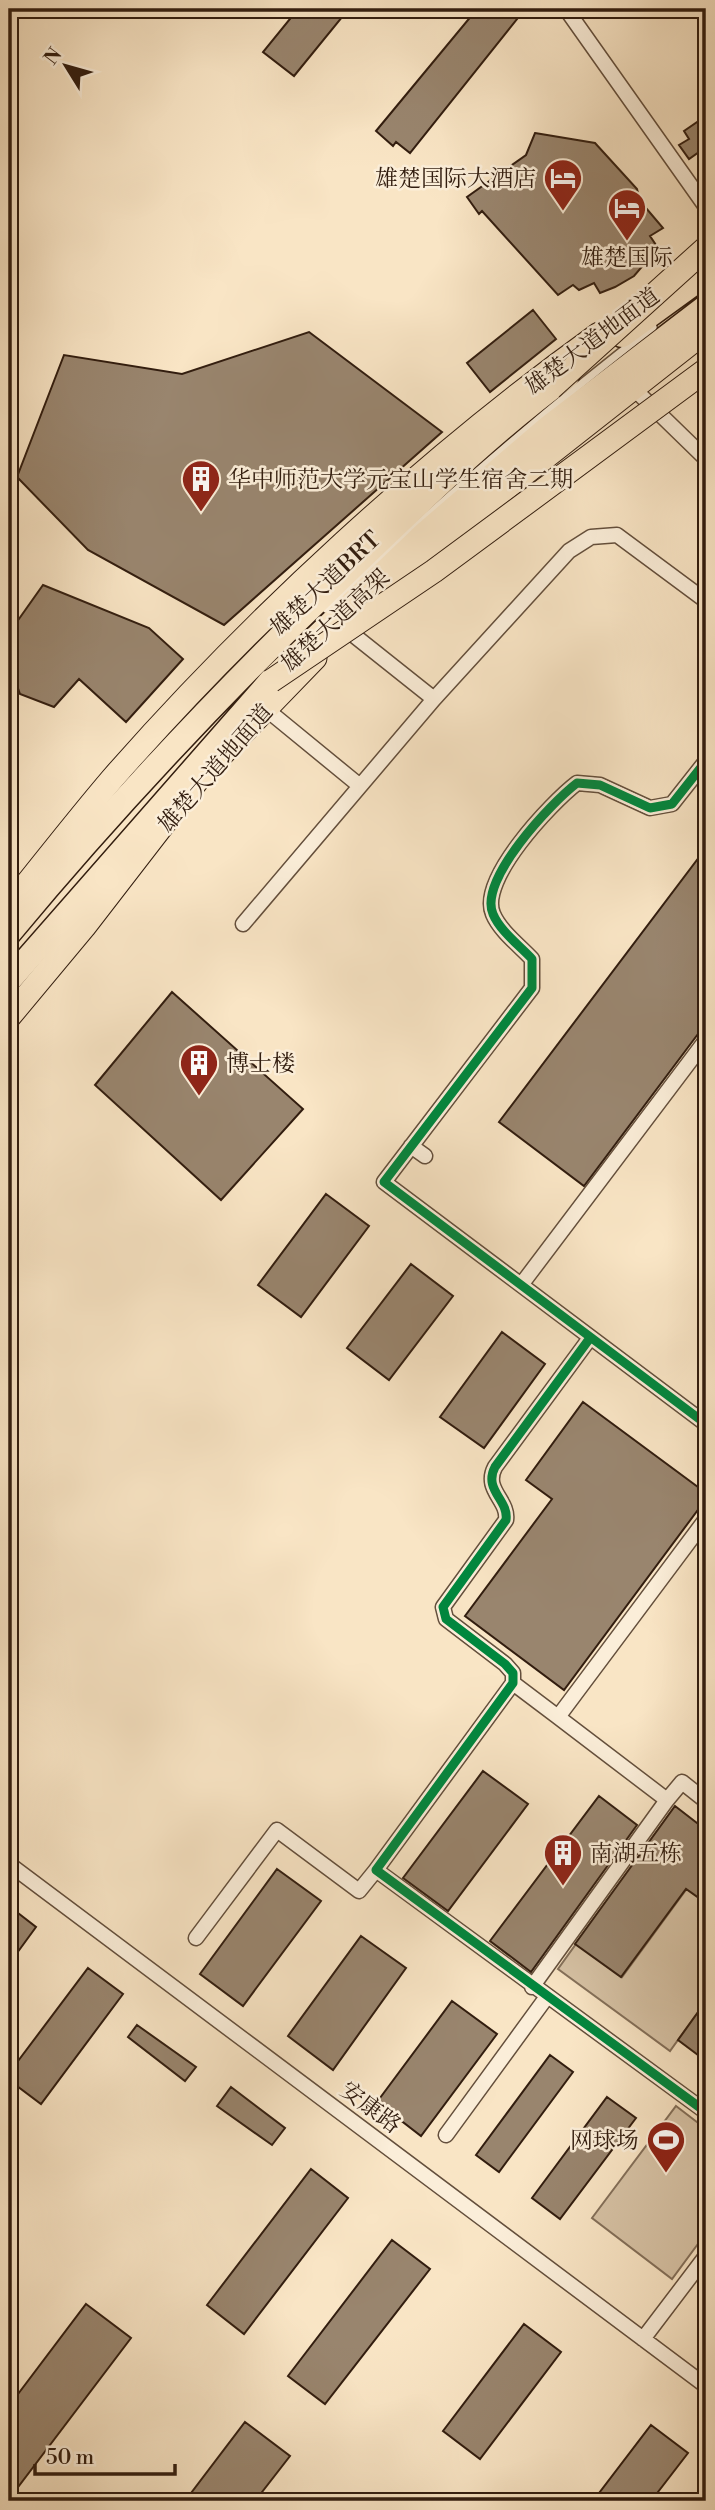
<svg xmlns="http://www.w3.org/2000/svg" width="715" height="2510" font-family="'Libre Bodoni','Noto Serif SC',serif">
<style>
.green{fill:#d7c3a6;stroke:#84705a;stroke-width:2}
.building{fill:#99856e;stroke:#321d0f;stroke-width:2}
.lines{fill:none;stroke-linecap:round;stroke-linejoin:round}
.service-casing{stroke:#644f3c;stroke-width:10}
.minor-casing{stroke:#644f3c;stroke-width:17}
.primary-casing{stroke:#321d0f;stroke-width:25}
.trunk-casing{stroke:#321d0f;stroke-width:27}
.service{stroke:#fbeed9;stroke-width:7}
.minor{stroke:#fbeed9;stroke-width:14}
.primary{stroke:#f9e5c5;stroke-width:23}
.trunk{stroke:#f9e5c5;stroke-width:24}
.primary-bridge-casing{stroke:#321d0f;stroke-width:25;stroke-linecap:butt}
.primary-bridge{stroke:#f9e5c5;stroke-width:23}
.cycleway-casing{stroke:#fbeed9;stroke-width:13}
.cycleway{stroke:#00873e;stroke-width:9}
.labels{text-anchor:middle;stroke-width:5;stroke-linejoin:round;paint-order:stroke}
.poi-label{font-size:23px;fill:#321d0f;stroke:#fbeed9;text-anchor:start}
.street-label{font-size:23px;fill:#321d0f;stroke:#fbeed9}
</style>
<rect width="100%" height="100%" fill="#f9e5c5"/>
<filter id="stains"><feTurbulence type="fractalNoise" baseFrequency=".00286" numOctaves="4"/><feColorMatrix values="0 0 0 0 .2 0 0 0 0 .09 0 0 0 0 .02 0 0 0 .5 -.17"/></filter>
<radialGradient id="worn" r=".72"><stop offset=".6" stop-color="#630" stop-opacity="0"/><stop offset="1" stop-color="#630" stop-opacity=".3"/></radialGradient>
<path class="green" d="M705 1864 706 1872 692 1892 706 1903V2001L670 2051 558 1969 576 1944 622 1977Z
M676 2106 706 2129V2233L672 2279 592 2218Z"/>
<path class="building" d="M298 9H334L343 16 294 76 263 52Z
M477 9H525L410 153 396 142 393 146 376 131Z
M706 116V147L689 159 679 145 689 139 684 131Z
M535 133 595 143 637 189 640 201 663 228 650 236 658 248 634 276 615 287 600 293 594 283 579 290 573 285 558 295 482 211 479 214 467 197 526 155Z
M533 310 556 339 490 392 467 363Z
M309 332 442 432 224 625 88 550 17 477 64 355 182 374Z
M43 585 149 628 183 659 126 722 79 679 54 707 20 694 9 663V633Z
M706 848V1030L698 1034 584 1186 499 1122Z
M172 992 303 1109 221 1200 95 1085Z
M326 1194 369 1226 301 1317 258 1285Z
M411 1264 453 1296 389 1380 347 1348Z
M502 1332 545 1364 484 1448 440 1417Z
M583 1402 706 1493V1499L564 1690 465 1616 552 1499 526 1480Z
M483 1771 528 1804 448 1911 403 1878Z
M599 1796 637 1825 531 1972 490 1941Z
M675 1806 706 1830V1903L686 1889 621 1977 575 1944Z
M277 1869 321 1901 243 2006 200 1974Z
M9 1906 36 1927 9 1964Z
M361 1936 406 1968 333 2070 288 2036Z
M88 1968 123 1994 41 2104 9 2080V2073Z
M452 2001 497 2034 421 2136 377 2102Z
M706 2001V2061L678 2040Z
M137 2025 196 2067 185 2081 128 2037Z
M550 2055 573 2072 499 2172 476 2155Z
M231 2087 285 2128 272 2145 217 2106Z
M607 2097 636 2118 560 2219 532 2198Z
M311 2169 348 2198 244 2334 207 2305Z
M392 2240 430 2269 325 2404 288 2376Z
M86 2304 131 2338 9 2499V2406Z
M524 2324 561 2352 480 2459 443 2431Z
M245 2422 290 2456 255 2501H185Z
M651 2425 688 2453 651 2501H593Z"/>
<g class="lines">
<g class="service-casing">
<path id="service" d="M326 609C431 510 538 415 653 327"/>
</g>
<g class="minor-casing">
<path id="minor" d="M566 9 706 207
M632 387 706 459
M346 629 434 699
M266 709 360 786
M706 761 672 804 650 808 600 785 577 783C551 803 478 880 493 914 500 931 520 946 532 959V988L384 1182 706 1424
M243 924 434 699 569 551 591 537 617 535 706 601
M411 1146 425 1156
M521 1285 706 1040
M590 1338 495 1467C483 1490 509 1500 506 1520L443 1607 446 1619 505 1664 513 1673V1683L376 1870 706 2112
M513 1683 558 1717 706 1519
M667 1800 682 1782 706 1801
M9 1864 706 2386
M196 1938 277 1830 359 1891 376 1870
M532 1987 667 1800 558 1717
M446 2135 546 1998
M643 2339 706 2256"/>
</g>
<g class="primary-casing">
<path id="primary" d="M374 603 454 529 706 331
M9 906C43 864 77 820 112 779 252 619 427 458 599 334
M9 1017 84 927 199 778 315 658"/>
</g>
<g class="trunk-casing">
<path id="trunk" d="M622 335 706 274
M9 933C116 804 232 682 353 566 422 500 491 432 567 376
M9 980 271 681 427 532 548 428 706 307"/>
</g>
<use href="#service" class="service"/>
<use href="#minor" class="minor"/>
<use href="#primary" class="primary"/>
<use href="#trunk" class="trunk"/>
<g class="primary-bridge-casing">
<path id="primary-bridge" d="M551 388 706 248
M271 681 434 571 706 370"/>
</g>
<use href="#primary-bridge" class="primary-bridge"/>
<g class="cycleway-casing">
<path id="cycleway" d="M706 761 672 804 650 808 600 785 577 783C551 803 478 880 493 914 500 931 520 946 532 959V988L384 1182 706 1424
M590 1338 495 1467C483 1490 509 1500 506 1520L443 1607 446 1619 505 1664 513 1673V1683L376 1870 706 2112"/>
</g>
<use href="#cycleway" class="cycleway"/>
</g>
<defs>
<g id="hotel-pin" transform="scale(2.0125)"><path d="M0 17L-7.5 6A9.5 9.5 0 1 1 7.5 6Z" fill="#8f2418" stroke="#fbeed9"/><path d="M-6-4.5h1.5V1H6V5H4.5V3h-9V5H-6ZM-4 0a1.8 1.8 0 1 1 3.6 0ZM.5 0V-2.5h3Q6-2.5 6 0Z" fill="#fff"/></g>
<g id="building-pin" transform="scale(2.0125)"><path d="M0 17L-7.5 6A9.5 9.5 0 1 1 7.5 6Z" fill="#8f2418" stroke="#fbeed9"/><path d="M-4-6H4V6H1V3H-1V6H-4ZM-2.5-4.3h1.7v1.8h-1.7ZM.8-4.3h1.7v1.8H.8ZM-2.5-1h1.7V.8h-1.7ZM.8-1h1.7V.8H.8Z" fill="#fff"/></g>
<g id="stadium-pin" transform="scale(2.0125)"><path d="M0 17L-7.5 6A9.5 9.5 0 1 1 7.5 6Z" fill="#8f2418" stroke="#fbeed9"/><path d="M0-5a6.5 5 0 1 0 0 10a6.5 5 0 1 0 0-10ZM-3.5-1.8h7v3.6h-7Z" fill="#fff"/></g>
</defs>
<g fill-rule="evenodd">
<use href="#hotel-pin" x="563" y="178"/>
<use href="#hotel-pin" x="627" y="208"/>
<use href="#building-pin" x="201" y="479"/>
<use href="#building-pin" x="199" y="1063"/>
<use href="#building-pin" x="563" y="1853"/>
<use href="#stadium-pin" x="666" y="2140"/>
</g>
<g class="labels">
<g class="poi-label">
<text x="536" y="186" text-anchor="end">雄楚国际大酒店</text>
<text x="627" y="265" text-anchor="middle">雄楚国际</text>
<text x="228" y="487">华中师范大学元宝山学生宿舍二期</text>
<text x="226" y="1071">博士楼</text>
<text x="590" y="1861">南湖五栋</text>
<text x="639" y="2148" text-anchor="end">网球场</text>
</g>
<g class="street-label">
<text transform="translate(592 341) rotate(-37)" y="8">雄楚大道地面道</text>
<text transform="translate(325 583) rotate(-43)" y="8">雄楚大道BRT</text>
<text transform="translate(335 620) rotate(-43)" y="8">雄楚大道高架</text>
<text transform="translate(215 768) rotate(-49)" y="8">雄楚大道地面道</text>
<text transform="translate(371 2107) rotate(37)" y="8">安康路</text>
</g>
</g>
<rect width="715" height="2510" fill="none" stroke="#f9e5c5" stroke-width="35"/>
<rect x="10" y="10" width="694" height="2489" fill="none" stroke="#321d0f" stroke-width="3.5"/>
<rect x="18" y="18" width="680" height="2475" fill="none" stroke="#321d0f" stroke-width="2"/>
<g transform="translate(66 66) rotate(307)" stroke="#fbeed9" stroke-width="5" paint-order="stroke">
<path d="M0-5L12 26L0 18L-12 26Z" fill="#321d0f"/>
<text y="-10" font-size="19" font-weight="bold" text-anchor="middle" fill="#321d0f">N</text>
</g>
<path d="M35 2464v10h140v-10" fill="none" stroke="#321d0f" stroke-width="3.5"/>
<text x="46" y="2464" font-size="21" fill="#321d0f" stroke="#fbeed9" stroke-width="5" paint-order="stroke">50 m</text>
<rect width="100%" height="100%" filter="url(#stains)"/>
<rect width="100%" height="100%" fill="url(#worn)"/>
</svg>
